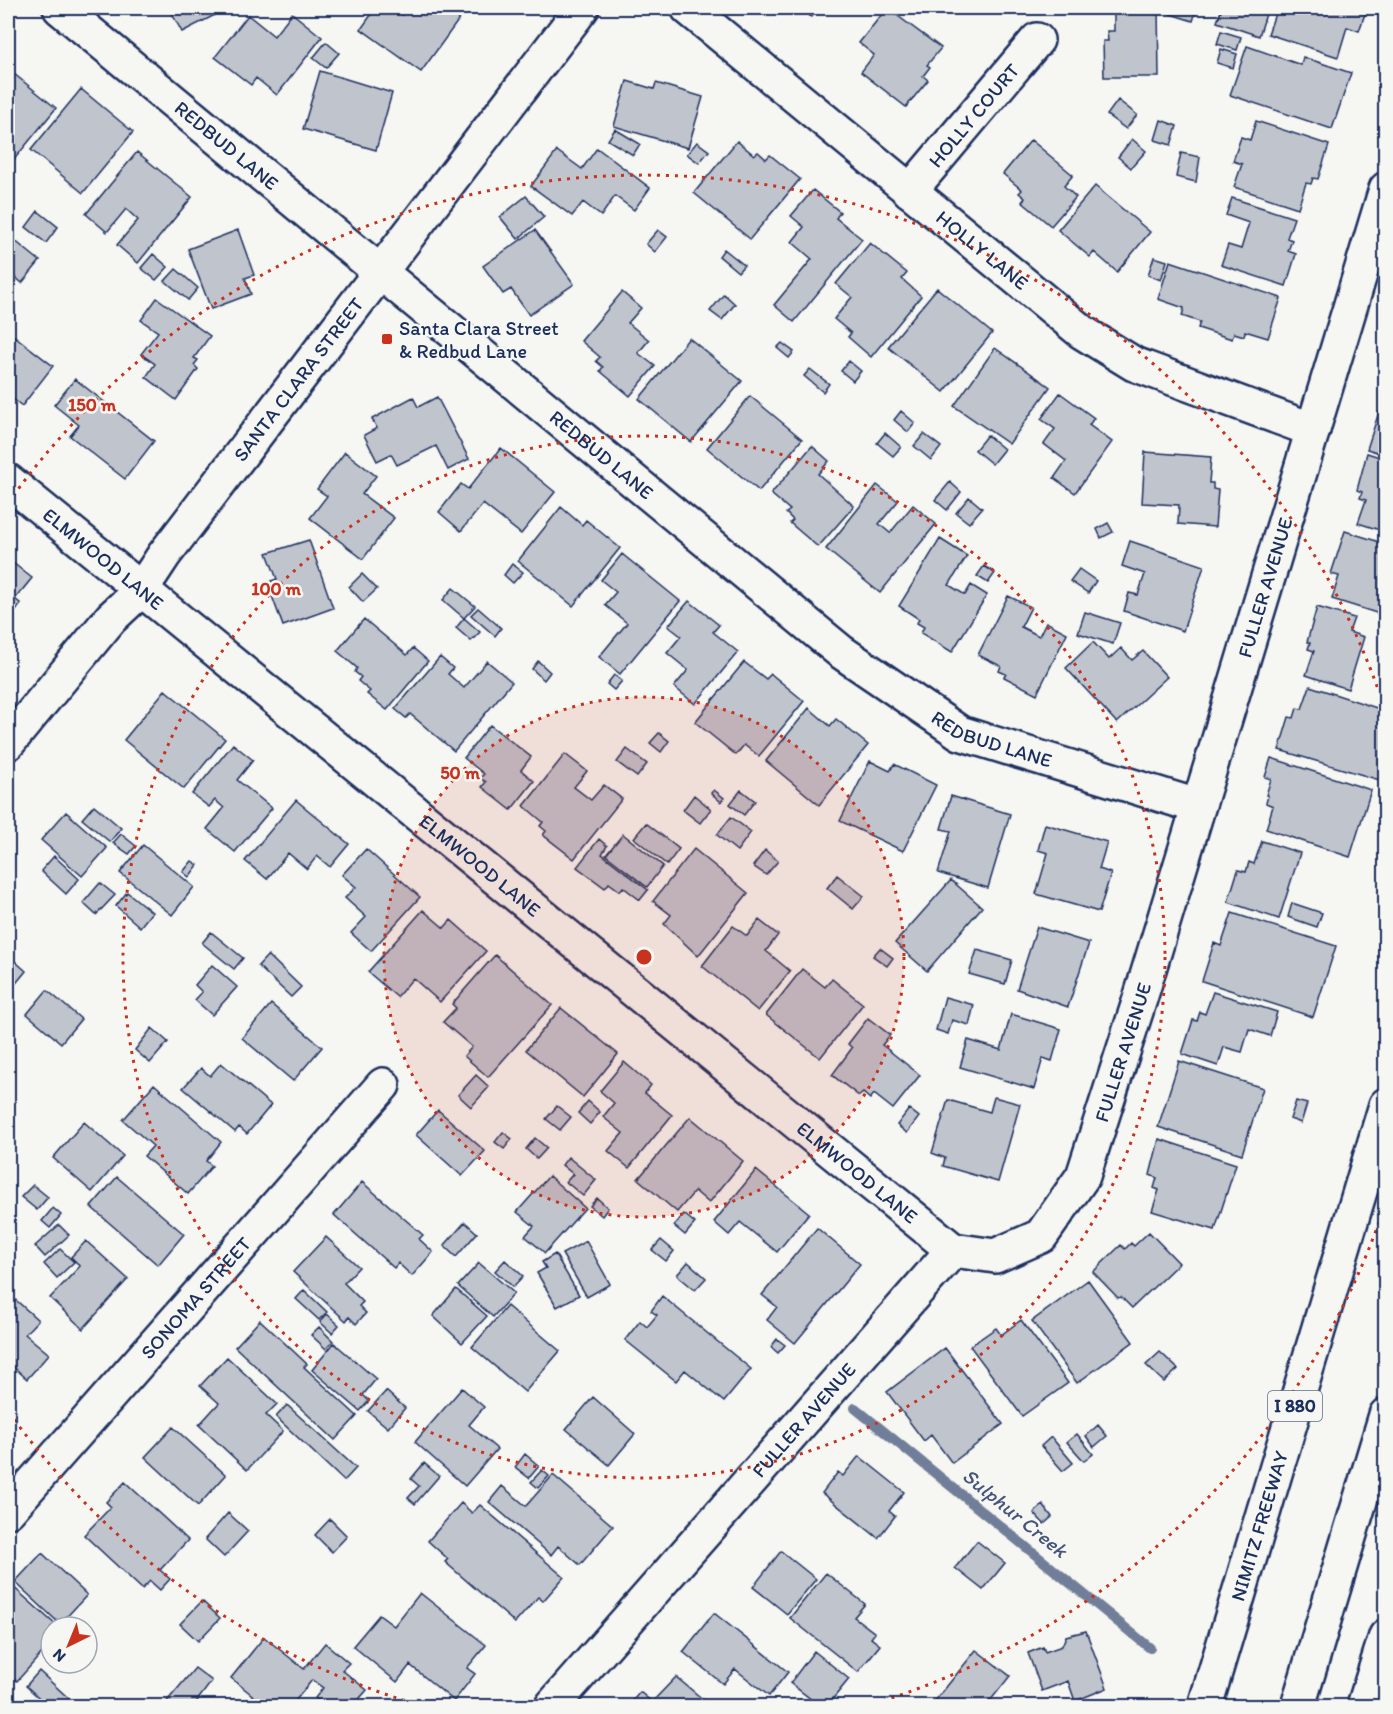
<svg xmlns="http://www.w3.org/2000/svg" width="1393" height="1714" font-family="Itim,sans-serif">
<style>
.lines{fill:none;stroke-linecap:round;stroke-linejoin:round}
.stream{stroke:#717e99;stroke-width:10}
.building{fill:#c0c4cd;stroke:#1b2f5e;stroke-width:1.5}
.minor-casing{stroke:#1b2f5e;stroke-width:38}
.secondary-casing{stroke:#1b2f5e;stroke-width:38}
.motorway-casing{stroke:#1b2f5e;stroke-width:38}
.minor{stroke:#f6f6f2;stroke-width:33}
.secondary{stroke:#f6f6f2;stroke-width:33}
.motorway{stroke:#f6f6f2;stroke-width:33}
.ring{fill:none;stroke:#c8321e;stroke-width:3;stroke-dasharray:3 6}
.poi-dot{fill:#c8321e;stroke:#f6f6f2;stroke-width:2}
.labels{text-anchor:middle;stroke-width:5;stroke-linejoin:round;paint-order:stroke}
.shield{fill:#f6f6f2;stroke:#5d6b8a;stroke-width:1.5}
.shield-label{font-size:18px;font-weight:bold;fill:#1b2f5e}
.street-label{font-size:20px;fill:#1b2f5e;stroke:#f6f6f2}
.poi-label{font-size:20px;fill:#1b2f5e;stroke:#f6f6f2;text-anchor:start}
.water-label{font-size:21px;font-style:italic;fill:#46567b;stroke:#f6f6f2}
.centre{fill:#c8321e;stroke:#f6f6f2;stroke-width:3}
.ring-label{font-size:18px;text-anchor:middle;font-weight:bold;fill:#c8321e;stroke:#f6f6f2;stroke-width:5;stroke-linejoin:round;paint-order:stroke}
</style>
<rect width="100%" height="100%" fill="#f6f6f2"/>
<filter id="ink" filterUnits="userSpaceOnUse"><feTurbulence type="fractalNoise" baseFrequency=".0167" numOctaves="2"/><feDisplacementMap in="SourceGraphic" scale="12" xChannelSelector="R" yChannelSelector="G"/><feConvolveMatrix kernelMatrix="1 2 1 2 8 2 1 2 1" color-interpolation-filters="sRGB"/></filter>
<g filter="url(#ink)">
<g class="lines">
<path class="stream" d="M855 1408 1150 1648"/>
</g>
<path class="building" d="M169 8H213L217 14 182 32Z
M376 8H391L402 15 408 8H445L460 18 421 72 361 29Z
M799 8H820L811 17Z
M887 8 941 48 927 65 930 67 923 76 928 80 906 107 861 72 874 55 859 43Z
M1114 8H1158L1159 77H1104L1103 41H1108L1107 31H1114Z
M1166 8H1197L1193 21 1164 12Z
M1222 8H1246L1266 14 1259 36 1217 22Z
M1277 8H1367L1359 31 1347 27 1338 57 1268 34Z
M292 13 322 37 277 95 256 78 251 85 215 57 248 15 274 36Z
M1221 31 1241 37 1237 50 1217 44Z
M326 42 339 53 326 68 313 58Z
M1247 46 1301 65 1303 57 1351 73 1332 129 1230 95Z
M1221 49 1237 54 1233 68 1217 63Z
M8 69 56 108 8 167Z
M320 71 392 93 376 150 303 129Z
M627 81 654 89 656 83 703 97 688 148 614 126Z
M81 89 133 132 83 193 31 150Z
M1118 100 1137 115 1126 129 1107 115Z
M1161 120 1177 126 1171 145 1155 140Z
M1256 121 1329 145 1318 179 1313 178 1311 184 1306 183 1298 208 1234 187 1242 164 1233 161 1241 137 1250 140Z
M615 129 640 144 633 155 608 140Z
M1132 139 1146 151 1131 168 1118 157Z
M1031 140 1073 175 1064 186 1076 197 1051 226 1022 202 1025 198 1019 193 1022 190 1003 174Z
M737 141 754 155 758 152 766 159 770 155 800 179 750 239 694 193Z
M697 142 709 151 699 163 687 154Z
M597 148 650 188 634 210 615 196 601 216 583 202 572 216 531 186 557 151 582 169Z
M137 152 192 197 138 263 117 245 138 220 126 209 107 232 86 214Z
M1181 153 1200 157 1196 182 1176 177Z
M1095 186 1150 232 1117 272 1094 252 1090 257 1058 230Z
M813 190 840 212 836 218 862 239 794 322 774 305 812 259 792 242 804 227 791 216Z
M526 196 544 217 518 239 500 217Z
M1232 198 1294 218 1287 238 1292 240 1288 251 1296 254 1286 286 1221 265 1228 245 1241 249 1249 223 1226 215Z
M38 211 58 227 46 243 26 227Z
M238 230 254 275 245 278 251 294 211 309 188 249Z
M535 230 574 284 529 315 511 289 503 294 483 266Z
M658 230 667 237 655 252 646 244Z
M14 240 40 261 22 283 8 271V249Z
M870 243 907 273 902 279 921 296 871 357 848 337 851 333 834 319 852 297 836 284Z
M724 249 744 265 738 272 719 256Z
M153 254 168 267 156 280 141 268Z
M1154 257 1167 261 1161 280 1148 275Z
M1170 261 1281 298 1268 338 1245 331 1244 336 1234 333 1232 339 1198 328 1200 322 1182 316 1184 308 1158 299Z
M176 269 198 288 188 300 165 281Z
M937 288 992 333 944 392 888 347Z
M622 292 641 308 628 323 649 340 638 353 655 366 630 396 600 371 603 367 596 361 600 357 581 341Z
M724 294 735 304 722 320 710 311Z
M157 298 210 336 194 358 198 360 194 365 198 369 176 400 146 377 155 364 141 354 158 332 141 320Z
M8 331 53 366 22 406 8 395Z
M689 338 742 381 691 442 639 399Z
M782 343 794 352 789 358 777 348Z
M995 348 1050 387 1009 444 954 406Z
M849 361 861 371 853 381 841 371Z
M810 369 829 384 823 392 804 376Z
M75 379 154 441 125 479 70 436 79 425 54 405Z
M1060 393 1094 418 1089 425 1112 442 1075 493 1054 478 1066 461 1044 444 1055 429 1041 419Z
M750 396 802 439 759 491 707 448Z
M413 397 418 407 437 397 469 459 448 470 436 446 397 465 391 454 377 461 364 435 377 428 372 419Z
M1385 404H1386V455L1367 449 1379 412H1382Z
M901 411 915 423 908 432 894 420Z
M885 433 901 447 893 456 877 443Z
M924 434 941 447 931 460 914 446Z
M987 435 1004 449 992 464 975 450Z
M812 446 829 461 818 474 854 506 818 547 790 523 793 520 786 513 790 510 771 494Z
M501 448 555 492 521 534 483 504 461 531 439 512 461 484 468 489Z
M345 452 376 476 362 494 394 518 363 559 310 518 327 496 317 489Z
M1145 452 1211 457 1209 483H1213V489L1218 490 1215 527 1178 524 1179 505 1142 503Z
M1367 453 1386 459V532L1358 523 1366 500 1360 498 1362 492 1357 490Z
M950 482 961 492 947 510 935 500Z
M877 485 898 501 879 524 890 533 913 505 936 524 880 593 826 549Z
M969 497 982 508 969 523 956 513Z
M561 507 582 525 586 520 620 548 573 606 518 561Z
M1108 523 1113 532 1101 538 1097 529Z
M1345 531 1386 544V616L1332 599 1339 576 1331 574Z
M940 539 967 556 949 585 965 595 971 585 987 595 952 652 921 633 924 627 917 623 919 619 899 606Z
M309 540 333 608 283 626 269 588 274 586 271 581 277 579 267 553Z
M1130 541 1204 566 1183 631 1124 611 1129 593 1138 595 1145 574 1122 566Z
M622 554 680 601 620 674 599 657 627 623 605 605 616 592 601 580Z
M8 559 32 578 15 599 21 604 8 622Z
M512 564 523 572 513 583 504 575Z
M984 566 995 573 988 583 977 576Z
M1079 569 1096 581 1088 593 1070 581Z
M362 574 377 589 363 602 349 587Z
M453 588 475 606 464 618 443 600Z
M1008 596 1031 607 1021 627 1039 636 1046 622 1067 633 1037 694 1004 677 1006 674 999 671 1001 666 978 655Z
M689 601 719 625 713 632 738 652 695 704 674 687 688 670 667 653 681 636 668 626Z
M1317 607 1354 618 1349 632 1364 637 1348 689 1306 675 1314 651 1308 649 1310 643 1307 642Z
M478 608 501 628 495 636 471 615Z
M1085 612 1120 623 1113 644 1078 633Z
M464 618 480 632 471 641 456 628Z
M364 619 407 655 413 648 428 661 387 710 367 694 370 691 358 681 361 677 355 672 357 668 337 651Z
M1093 642 1109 659 1121 648 1132 660 1143 651 1167 677 1117 723 1066 668Z
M440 657 453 668 448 674 464 688 487 661 512 682 454 751 410 714 406 718 395 709Z
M538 661 550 672 544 680 532 669Z
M744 662 766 679 771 674 804 701 759 756 744 745 736 755 695 722Z
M614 675 622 681 614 690 607 684Z
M1310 686 1386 711 1383 781 1279 750 1289 717 1294 718 1297 708 1302 709Z
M165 690 225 739 184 789 124 740Z
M809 708 830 726 836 719 868 745 819 805 766 761Z
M490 725 531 757 521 770 534 781 511 810 482 787 486 782 480 778 484 774 464 758Z
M659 733 669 741 661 752 650 743Z
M233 744 253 760 237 780 272 808 235 852 207 829 224 808 215 800 209 807 192 794Z
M627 749 647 764 637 777 617 762Z
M565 754 587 771 574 787 591 800 604 785 622 799 574 859 543 835 546 831 540 826 543 822 524 806Z
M1271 758 1371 790 1350 857 1266 829 1273 806 1266 803 1268 796 1266 795 1271 779 1265 777Z
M870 761 890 771 894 764 936 785 903 851 840 821Z
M714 790 724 798 721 802 711 793Z
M741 790 755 801 744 815 730 804Z
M694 795 711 809 700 823 683 810Z
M951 796 1010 814 988 888 938 873 951 831 941 829Z
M296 800 349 844 330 867 317 856 307 869 288 853 267 879 245 861Z
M94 805 121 828 110 842 82 819Z
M66 812 107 848 82 876 41 840Z
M731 817 751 832 737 851 717 835Z
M646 823 679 849 667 865 634 838Z
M1045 824 1107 842 1099 869 1111 873 1099 912 1036 894 1048 853 1038 850Z
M121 834 136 846 129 854 113 843Z
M623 834 663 866 647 887 606 855Z
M599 839 607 846 602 854 648 890 640 900 623 887 620 891 609 883 605 888 577 867Z
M1262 841 1300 853 1279 919 1228 902 1238 870 1246 872 1249 862 1254 864Z
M143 845 194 887 172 915 120 873Z
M366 849 420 897 371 951 351 933 366 917 345 898 356 887 342 875Z
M694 849 748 893 698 956 664 924 671 915 653 901Z
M765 850 778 861 766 875 753 866Z
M54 856 79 879 66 894 41 871Z
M192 861 198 865 189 877 183 872Z
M837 875 864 896 853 909 827 888Z
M951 880 982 907 927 971 895 943Z
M100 883 115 895 96 915 83 903Z
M127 892 152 912 140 927 116 906Z
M1292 903 1322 913 1317 927 1288 917Z
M423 910 444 928 451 920 486 951 440 1002 413 978 397 997 368 972Z
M1232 913 1336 946 1313 1017 1202 981 1214 943 1221 946Z
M759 920 778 935 766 951 790 971 758 1011 702 966 733 926 747 936Z
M1037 927 1089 943 1068 1007 1017 989Z
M211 932 243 958 234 969 202 943Z
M880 948 893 958 887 966 873 956Z
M977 950 1012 960 1005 984 969 974Z
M8 955 26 971 8 993Z
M268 955 301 987 291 997 258 966Z
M495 955 552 1005 488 1077 464 1056 472 1047 443 1022 456 1008 452 1004Z
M212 965 237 987 212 1015 195 1000 202 992 195 985Z
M802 969 825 987 832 979 863 1004 820 1058 766 1015Z
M47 990 81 1019 61 1043 27 1014Z
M1213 992 1277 1012 1270 1036 1249 1029 1242 1052 1224 1047 1218 1066 1182 1054 1193 1020 1197 1021 1200 1012 1205 1014Z
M945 997 974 1005 969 1025 952 1020 948 1034 936 1030Z
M271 1004 322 1047 293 1081 242 1038Z
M561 1008 618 1054 583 1097 526 1050Z
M1011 1014 1061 1029 1052 1061 1043 1058 1034 1089 960 1067 968 1040 1001 1050Z
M868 1018 890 1035 882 1045 920 1075 893 1109 874 1094 870 1099 863 1093 859 1096 832 1075 852 1048 848 1044Z
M152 1028 168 1042 150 1063 135 1050Z
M1179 1061 1263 1088 1242 1154 1158 1127Z
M624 1062 651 1085 645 1093 672 1115 629 1168 608 1151 623 1133 603 1117 614 1103 600 1091Z
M221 1063 271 1105 247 1134 239 1127 235 1132 183 1088 201 1068 210 1076Z
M476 1075 489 1087 471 1107 458 1095Z
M154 1084 221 1142 206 1161 212 1166 188 1194 144 1156 153 1146 123 1120Z
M994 1097 1020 1104 998 1182 943 1166 945 1158 932 1153 948 1100 990 1112Z
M588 1101 600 1112 590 1124 578 1113Z
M1296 1101 1307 1104 1301 1123 1290 1119Z
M557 1106 571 1117 560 1130 546 1119Z
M909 1109 919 1117 907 1133 897 1125Z
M438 1110 485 1151 462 1176 416 1135Z
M690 1117 743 1161 709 1203 695 1191 677 1212 638 1179Z
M84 1122 123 1156 92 1192 53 1158Z
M503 1132 512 1139 504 1149 495 1142Z
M535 1138 547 1148 537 1159 526 1149Z
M1159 1139 1236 1164 1215 1230 1152 1211 1159 1190 1154 1188 1157 1178 1150 1175Z
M568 1157 596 1180 583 1196 566 1182 573 1174 562 1165Z
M756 1170 809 1213 777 1252 740 1222 729 1235 714 1222Z
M549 1176 585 1208 545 1253 525 1236 534 1226 517 1212Z
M117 1177 184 1234 158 1265 91 1207Z
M362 1182 423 1235 419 1239 433 1252 412 1276 398 1263 394 1268 334 1215Z
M33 1185 48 1197 37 1210 21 1197Z
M597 1198 608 1208 602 1216 590 1206Z
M53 1208 61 1215 50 1228 42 1221Z
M684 1214 695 1223 685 1235 674 1226Z
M465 1222 477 1233 456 1257 444 1246Z
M59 1225 69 1235 45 1257 35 1246Z
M817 1228 860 1264 795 1343 767 1320 777 1307 762 1295Z
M1149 1232 1179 1263 1132 1308 1121 1297 1118 1298 1093 1272 1121 1245 1125 1249 1131 1243 1134 1246Z
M326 1237 359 1267 344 1283 363 1302 359 1306 366 1313 356 1324 349 1317 346 1321 293 1272Z
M661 1240 674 1251 666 1261 652 1250Z
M86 1241 128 1279 83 1329 50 1298 80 1266 71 1257Z
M586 1241 610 1284 587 1297 562 1254Z
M60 1249 74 1262 57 1278 44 1264Z
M555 1254 579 1295 557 1307 537 1273 546 1268 542 1262Z
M505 1260 523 1276 513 1287 495 1271Z
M688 1262 706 1278 695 1290 677 1275Z
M479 1263 514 1293 493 1317 458 1286Z
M1088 1280 1133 1342 1077 1383 1032 1321Z
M456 1289 487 1316 462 1343 433 1316Z
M304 1290 327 1312 319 1320 296 1299Z
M8 1293 38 1320 25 1334 49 1354 27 1379 8 1362Z
M662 1296 751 1369 724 1402 685 1370 676 1381 625 1340 640 1321 647 1327 657 1315 651 1311Z
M507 1306 560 1351 525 1392 472 1347Z
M327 1314 339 1325 332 1333 320 1322Z
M260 1320 307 1364 304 1367 357 1416 335 1440 235 1347Z
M1021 1320 1068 1383 1022 1416 970 1346 996 1328 1001 1335Z
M319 1327 333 1341 326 1349 311 1335Z
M777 1339 785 1345 778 1353 771 1347Z
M334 1343 376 1379 363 1395 369 1401 360 1411 312 1370Z
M945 1348 1003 1424 952 1463 931 1435 924 1441 887 1392Z
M1160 1352 1178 1369 1164 1382 1146 1365Z
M227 1357 277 1404 266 1415 283 1431 247 1470 199 1425 219 1403 200 1386Z
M462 1388 484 1407 469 1425 497 1449 465 1486 415 1442Z
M386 1391 405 1408 388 1428 368 1411Z
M593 1397 635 1434 609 1465 566 1429Z
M287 1405 356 1468 344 1481 276 1417Z
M1098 1425 1107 1436 1094 1447 1086 1436Z
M173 1427 226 1475 198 1506 145 1457Z
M1077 1434 1093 1454 1084 1461 1067 1442Z
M1051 1437 1073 1463 1063 1471 1041 1446Z
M525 1454 539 1466 529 1478 515 1467Z
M859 1456 904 1492 889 1511 895 1516 878 1538 822 1493 838 1472 843 1476Z
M424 1463 439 1476 415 1504 408 1498 419 1486 411 1479Z
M542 1470 549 1476 538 1488 531 1482Z
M553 1475 613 1526 580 1565 558 1546 551 1555 489 1502 502 1486 526 1506Z
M125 1482 188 1540 160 1570 170 1579 160 1590 150 1581 142 1589 84 1535 111 1507 106 1502Z
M461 1503 472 1513 480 1505 564 1577 543 1601 538 1597 515 1623 445 1562 448 1559 428 1541Z
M1043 1505 1052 1517 1044 1524 1034 1513Z
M228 1513 248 1531 224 1557 205 1539Z
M330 1519 347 1536 332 1552 315 1535Z
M977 1541 1005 1563 983 1590 955 1568Z
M781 1551 816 1579 787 1614 753 1587Z
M42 1553 87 1595 60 1624 15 1582Z
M826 1573 865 1604 854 1617 875 1633 871 1638 880 1645 858 1672 790 1618Z
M10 1584 58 1627H51V1643L17 1681 8 1673V1587Z
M420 1593 486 1645 467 1668 475 1674 454 1701 410 1665 397 1682 353 1646 379 1615 394 1626Z
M202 1601 220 1618 198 1641 180 1624Z
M714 1613 788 1672 769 1696 735 1669 723 1684 683 1652Z
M1086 1631 1107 1688 1075 1701 1068 1681 1042 1691 1028 1653 1043 1647 1045 1652 1062 1646 1066 1636Z
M264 1637 304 1669 325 1643 349 1663 342 1670 367 1690 353 1706H326L315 1698 323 1688 312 1680 296 1700 302 1706H266L231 1678Z
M976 1650 1010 1676 986 1706H931Z
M814 1651 849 1679 827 1706H820L790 1683Z
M195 1668 212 1681 194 1705 196 1706H163Z
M39 1671 77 1706H48L26 1686Z
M676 1677 711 1706H628L640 1692 652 1702Z"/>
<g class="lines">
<g class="minor-casing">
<g id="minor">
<path id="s1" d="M60 8 840 651 960 733 1197 806"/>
<path id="s2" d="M688 8 1082 332 1134 364 1313 430"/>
<path id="s3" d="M910 191 1037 40"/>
<path id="s4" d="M8 481 953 1250"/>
<path id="s5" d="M8 1511 383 1085"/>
<path id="s6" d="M552 1706 953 1250 995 1256 1041 1236 1083 1176 1140 999 1386 189"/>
</g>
</g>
<g class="secondary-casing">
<g id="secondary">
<path id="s7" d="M8 743 111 618 141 590 164 555 582 8"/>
</g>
</g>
<g class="motorway-casing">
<g id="motorway">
<path id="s8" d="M1205 1706 1386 1105"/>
<path d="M1298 1706 1386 1415"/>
<path d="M1364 1706 1386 1636"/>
</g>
</g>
<use href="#minor" class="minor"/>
<use href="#secondary" class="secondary"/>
<use href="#motorway" class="motorway"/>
</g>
</g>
<circle cx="644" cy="957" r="260" fill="#c8321e" fill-opacity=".12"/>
<g class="ring">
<circle cx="644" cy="957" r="260"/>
<circle cx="644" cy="957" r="521"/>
<path d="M1385 1205A781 781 0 0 1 866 1706M422 1706A781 781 0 0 1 8 1411M8 503A781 781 0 0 1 1385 709"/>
</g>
<rect class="poi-dot" x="381" y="333" width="12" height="12" rx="3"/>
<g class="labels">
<rect class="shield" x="1268" y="1391" width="54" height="30" rx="4.5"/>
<g class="shield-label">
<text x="1295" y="1412">I 880</text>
</g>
<g class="street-label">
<text dy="7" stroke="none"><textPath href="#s3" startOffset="99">HOLLY COURT</textPath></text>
<text dy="7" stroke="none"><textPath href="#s1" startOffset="216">REDBUD LANE</textPath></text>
<text dy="7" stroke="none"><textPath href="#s2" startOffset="381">HOLLY LANE</textPath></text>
<text dy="7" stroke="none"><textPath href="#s7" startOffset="466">SANTA CLARA STREET</textPath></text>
<text dy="7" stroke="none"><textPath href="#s1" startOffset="702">REDBUD LANE</textPath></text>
<text dy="7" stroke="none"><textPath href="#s4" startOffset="123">ELMWOOD LANE</textPath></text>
<text dy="7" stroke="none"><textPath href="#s6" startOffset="1389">FULLER AVENUE</textPath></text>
<text dy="7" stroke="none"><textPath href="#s1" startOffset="1188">REDBUD LANE</textPath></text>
<text dy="7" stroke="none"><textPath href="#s4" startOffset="609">ELMWOOD LANE</textPath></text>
<text dy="7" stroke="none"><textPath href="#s6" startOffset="903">FULLER AVENUE</textPath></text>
<text dy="7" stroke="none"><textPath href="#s4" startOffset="1095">ELMWOOD LANE</textPath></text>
<text dy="7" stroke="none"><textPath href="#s5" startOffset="284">SONOMA STREET</textPath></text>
<text dy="7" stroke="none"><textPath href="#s6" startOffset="381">FULLER AVENUE</textPath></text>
<text dy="7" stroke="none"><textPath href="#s8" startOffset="188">NIMITZ FREEWAY</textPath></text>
</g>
<g class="poi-label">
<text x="399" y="335">Santa Clara Street<tspan x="399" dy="23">&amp; Redbud Lane</tspan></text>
</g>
<g class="water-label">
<text transform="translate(1015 1513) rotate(39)" y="7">Sulphur Creek</text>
</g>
</g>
<circle cx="644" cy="957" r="9" class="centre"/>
<g class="ring-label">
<text x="92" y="411">150 m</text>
<text x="276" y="595">100 m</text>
<text x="460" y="779">50 m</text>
</g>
<rect width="1393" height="1714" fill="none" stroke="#f6f6f2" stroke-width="30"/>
<rect x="15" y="15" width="1363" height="1684" fill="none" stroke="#1b2f5e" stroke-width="2" filter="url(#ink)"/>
<g transform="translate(69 1645) rotate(223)"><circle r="28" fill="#f6f6f2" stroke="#9ea6b7" stroke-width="1.5"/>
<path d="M0-4.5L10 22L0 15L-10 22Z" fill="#c8321e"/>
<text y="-9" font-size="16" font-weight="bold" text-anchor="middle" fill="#1b2f5e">N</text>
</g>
</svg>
